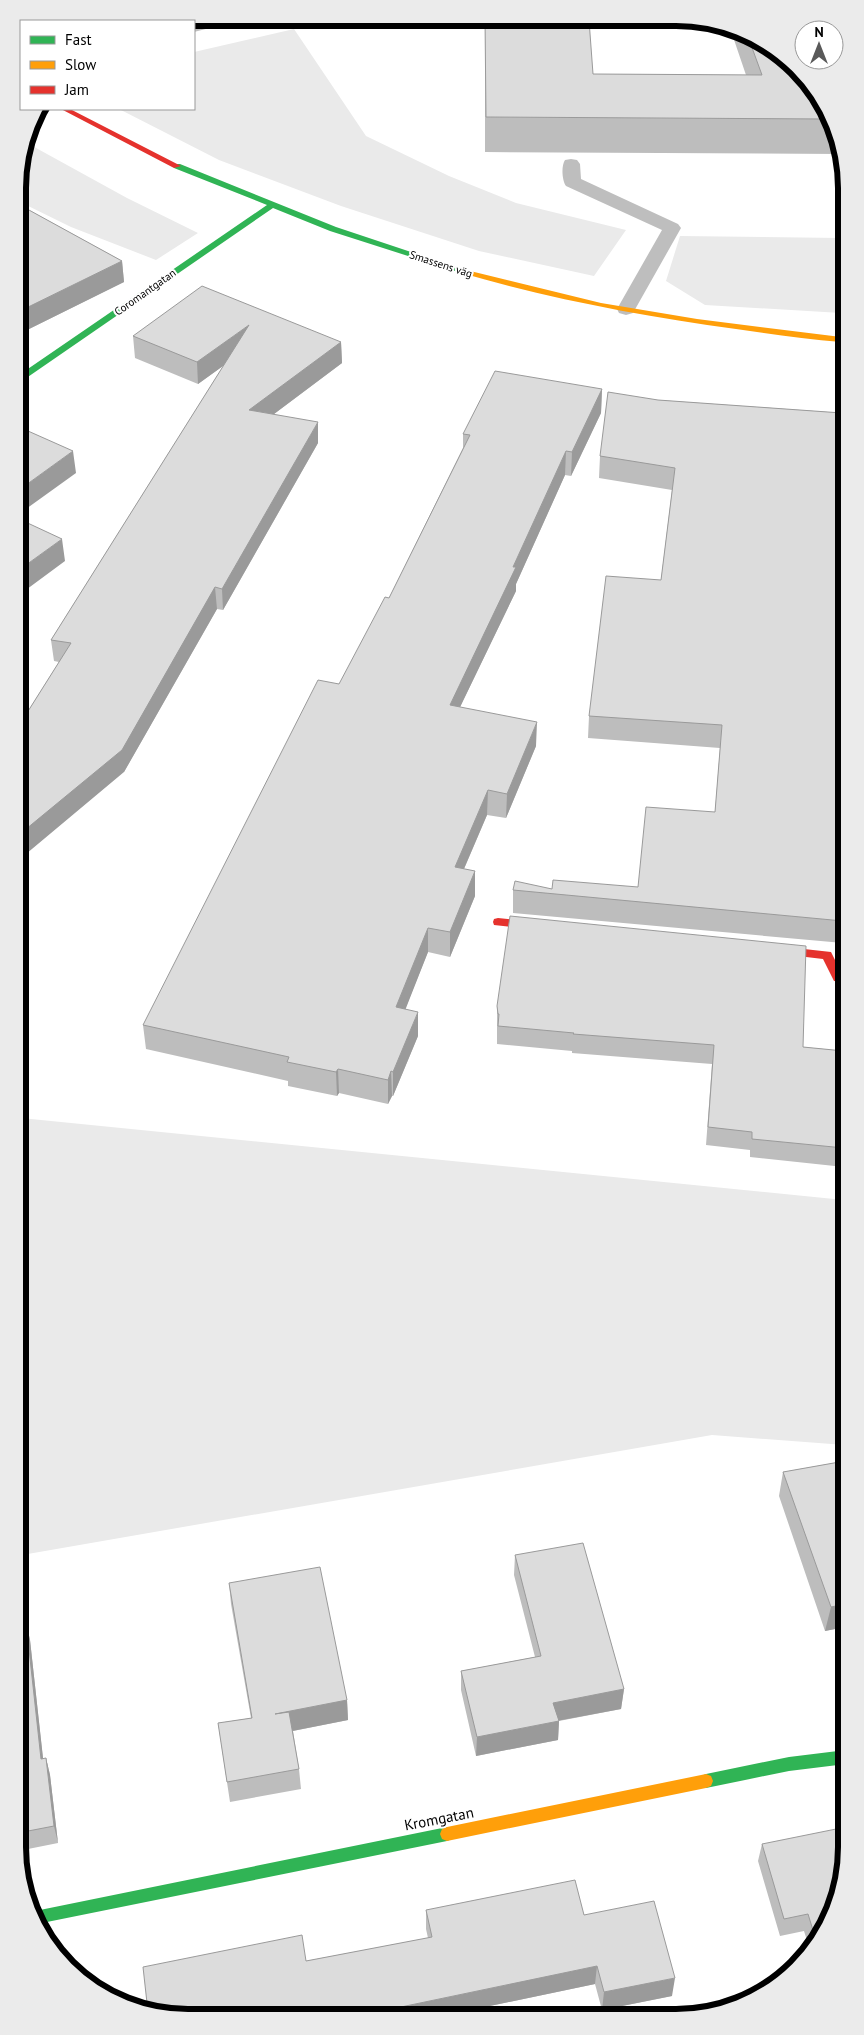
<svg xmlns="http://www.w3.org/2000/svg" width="864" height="2035" font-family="'PT Sans',sans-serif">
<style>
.green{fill:#eaeaea}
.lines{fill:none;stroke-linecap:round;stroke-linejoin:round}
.lane{fill:#bebebe;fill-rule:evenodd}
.street{fill:#bebebe;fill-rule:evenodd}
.fast{fill:#30b455;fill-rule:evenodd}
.slow{fill:#ff9f0a;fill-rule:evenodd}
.jam{fill:#e5322d;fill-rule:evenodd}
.wall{fill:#bdbdbd}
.shaded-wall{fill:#9a9a9a}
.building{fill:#dcdcdc;stroke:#9a9a9a}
.labels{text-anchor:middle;stroke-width:4;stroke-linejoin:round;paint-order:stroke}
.far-street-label{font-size:11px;fill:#000;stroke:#fff}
.near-street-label{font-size:15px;fill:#000;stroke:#fff}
.rim{fill:none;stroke:#000;stroke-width:6}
</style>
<rect width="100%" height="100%" fill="#fff"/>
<path class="green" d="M294 29 366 136 449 176 516 203 626 230 594 276 479 251 341 206 219 160 119 109H194V52Z
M27 143 127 198 198 233 156 260 71 227 18 201V177Z
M680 236 841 238V313L705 305 666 281Z
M21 1118 844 1200 845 1445 712 1435 22 1555Z"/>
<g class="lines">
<path class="lane" d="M571 159 577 160 580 164 581 179 678 224 681 228 633 313 626 315 619 313 617 309 662 230 566 186C562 180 561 166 565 160Z"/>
<path class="street" d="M209 18H236L233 22 194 32V22Z"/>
<path class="fast" d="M174 164H180L336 227 465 270 458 272 330 231 273 208 22 381H19V375L267 205 174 168Z
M846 1750V1764L789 1771 706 1788 701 1786 699 1781 701 1776 706 1774 789 1757Z
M447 1827 452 1829 454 1834 452 1839 447 1841 42 1923 35 1911Z"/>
<path class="slow" d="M458 268 601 303 697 319 841 337V342C806 339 771 334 736 329 642 316 550 299 458 272Z
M706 1774 711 1776 713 1781 711 1786 706 1788 447 1841 442 1839 440 1834 442 1829 447 1827Z"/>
<path class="jam" d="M61 109H70L181 166 174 168Z
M498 918 546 923 551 927 546 931 494 925 493 922 494 919Z
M768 945 831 952 842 974H843V982L834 981 823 959 764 952 763 949Z"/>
</g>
<path class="wall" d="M485 19 593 74 746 75 730 28 751 35 796 67 841 145V154L485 152Z
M18 204 122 261 124 282 23 332 18 329Z
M133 336 341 342 342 363 274 414 318 443 223 610 217 609 124 772 25 716 59 662 54 661 51 640 224 365 198 384 135 358Z
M602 389 601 413 571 476 565 475 516 584V591L460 707 536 746 506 818 487 815 464 869 475 871V896L450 957 428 952 405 1009 418 1036 393 1096H392L388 1104 339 1093 337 1096 288 1086V1081L146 1049 143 1025 389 598 463 448V434Z
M658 400 842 413 843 943 513 913V890L638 887 715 812 720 748 588 738 589 716 661 580 672 490 599 478 600 456Z
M497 1006 803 1047 844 1051V1167L750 1157V1150L706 1145 712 1064 572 1053V1051L497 1044Z
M845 1461V1627L825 1631 779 1496 783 1472Z
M515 1555 624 1689 621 1709 559 1721 558 1740 476 1756 461 1690V1671L535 1657 514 1575Z
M229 1583 347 1700 348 1720 293 1731 299 1769 301 1789 230 1802 218 1723 251 1718 231 1604Z
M26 1622 30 1640 43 1759 46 1758 50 1775 58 1843 23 1850 22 1623Z
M762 1844 834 1912 810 1950 804 1931 780 1936 758 1861Z
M426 1910 584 1915 672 1996 602 2010 595 1984 456 2013 155 2014 306 1961 428 1938 426 1929Z"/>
<path class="shaded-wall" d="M122 261 124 282 23 332 20 311Z
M249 325 251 346 198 384 197 362Z
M341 342 342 363 250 432 249 410Z
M602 389 601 413 571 476 572 452Z
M318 422V443L223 610 222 589Z
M73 451 76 473 19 514V490Z
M566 451 565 475 516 584V591L449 730 450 705Z
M62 539 65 561 19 595V570Z
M215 587 217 609 124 772 20 859V834Z
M537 722 536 746 506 818 507 794Z
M488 790 487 815 454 892 455 867Z
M475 871V896L450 957V932Z
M428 928V952L397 1031 396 1007Z
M418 1012V1036L393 1096V1072Z
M338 1069 339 1093 337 1096 336 1072Z
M391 1071 392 1096 388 1104V1080Z
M845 1604V1627L825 1631 831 1607Z
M26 1622 30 1640 45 1776 41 1759Z
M624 1689 621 1709 551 1722 553 1703Z
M347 1700 348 1720 277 1734 275 1714Z
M559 1721 558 1740 476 1756 477 1737Z
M46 1758 50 1775 58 1843 54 1826Z
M597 1966 595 1984 456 2013H377V2012Z
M675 1978 672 1996 602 2010 604 1992Z"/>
<path class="building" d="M485 19 589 20 593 74 762 75 747 34 751 35 796 67 826 119 486 117Z
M18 204 122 261 20 311 18 309Z
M202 286 341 342 249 410 318 422 222 589 215 587 122 750 20 834V720L25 716 71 643 51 640 249 325 197 362 133 336Z
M495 371 602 389 572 452 566 451 513 567H516L450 705 537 722 507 794 488 790 455 867 475 871 450 932 428 928 396 1007 418 1012 393 1072 391 1071 388 1080 338 1069 336 1072 287 1062 289 1057 143 1025 318 680 339 684 385 597 389 598 470 435 463 434Z
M608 392 658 400 842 413 843 921 513 890 515 881 552 889 553 880 638 887 646 807 715 812 722 725 589 716 606 576 661 580 675 468 600 456Z
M19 427 73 451 19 490Z
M19 519 62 539 19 570Z
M510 916 806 946 803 1047 844 1051V1148L752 1139V1132L708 1127 714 1045 573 1034 574 1033 498 1026 499 1014H498L497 1006Z
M845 1461V1604L831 1607 783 1472Z
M583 1543 624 1689 553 1703 559 1721 477 1737 461 1671 541 1656 515 1555Z
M320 1567 347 1700 275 1714 289 1712 299 1769 227 1782 218 1723 252 1718 229 1583Z
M26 1622 41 1759 46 1758 54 1826 23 1832 22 1623Z
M846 1827V1857L834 1912 816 1940 808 1914 784 1919 762 1844Z
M575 1880 584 1915 654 1901 675 1978 604 1992 597 1966 377 2012V2013L155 2014 148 2012 143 1967 302 1935 306 1961 432 1937 426 1910Z"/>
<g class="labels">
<g class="far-street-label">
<text transform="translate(441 264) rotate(18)" y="4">Smassens väg</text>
<text transform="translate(145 292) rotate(-35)" y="4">Coromantgatan</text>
</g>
<g class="near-street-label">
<text transform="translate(439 1819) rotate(-11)" y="5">Kromgatan</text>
</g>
</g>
<path d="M0 0H864V2035H0ZM188 26H676A162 162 0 0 1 838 188V1847A162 162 0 0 1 676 2009H188A162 162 0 0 1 26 1847V188A162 162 0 0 1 188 26Z" fill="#ebebeb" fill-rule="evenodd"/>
<path class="rim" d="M188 26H676A162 162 0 0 1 838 188V1847A162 162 0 0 1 676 2009H188A162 162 0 0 1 26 1847V188A162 162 0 0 1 188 26Z"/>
<rect x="20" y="20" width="175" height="90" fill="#ffffff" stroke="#999999"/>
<rect x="30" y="36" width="25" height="8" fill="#30b455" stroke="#999999"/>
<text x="65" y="45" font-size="15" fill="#000000">Fast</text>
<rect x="30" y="61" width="25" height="8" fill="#ff9f0a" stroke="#999999"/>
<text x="65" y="70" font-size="15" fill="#000000">Slow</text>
<rect x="30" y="86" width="25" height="8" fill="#e5322d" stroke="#999999"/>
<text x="65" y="95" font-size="15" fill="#000000">Jam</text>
<g transform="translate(819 45)"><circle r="24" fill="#ffffff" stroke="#999999"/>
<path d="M0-4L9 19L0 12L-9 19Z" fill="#595959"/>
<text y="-8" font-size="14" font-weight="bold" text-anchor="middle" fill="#000000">N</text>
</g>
</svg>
